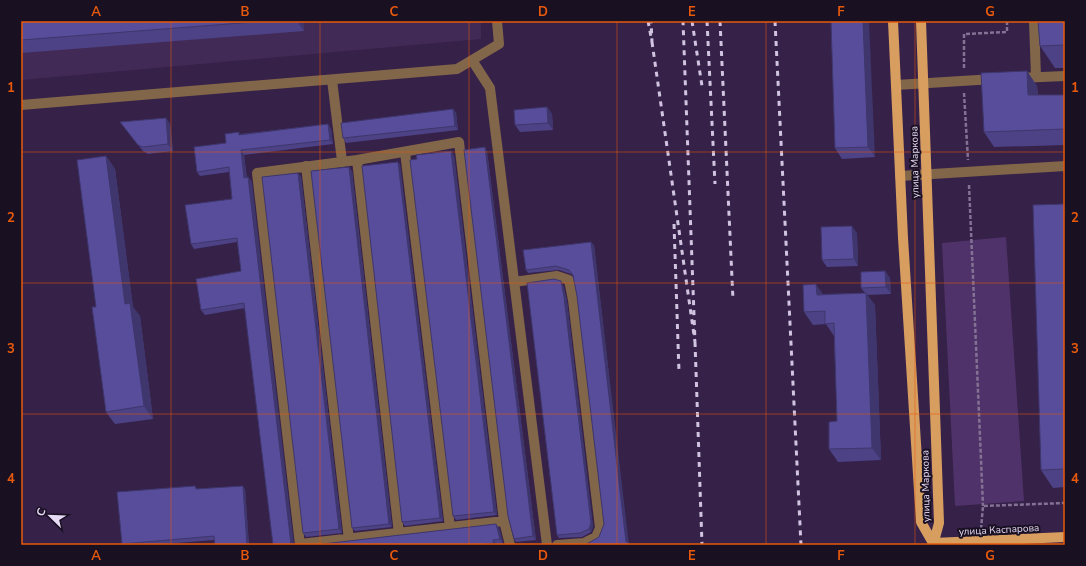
<svg xmlns="http://www.w3.org/2000/svg" width="1086" height="566" font-family="'Nunito Sans',sans-serif">
<style>
.built{fill:#422a57}
.green{fill:#4f3269}
.lines{fill:none;stroke-linecap:round;stroke-linejoin:round}
.path{stroke:#837294;stroke-width:2.5;stroke-dasharray:4 2;stroke-linecap:butt}
.minor{stroke:#826649;stroke-width:10}
.major{stroke:#d79e60;stroke-width:10}
.rail{stroke:#d1c4e0;stroke-width:3;stroke-dasharray:5 5;stroke-linecap:butt}
.wall{fill:#4c4285}
.shaded-wall{fill:#3e366c}
.building{fill:#584d9b;stroke:#3e366c}
.grid{fill:none;stroke:#e8590c;stroke-width:1;stroke-opacity:0.55}
.labels{text-anchor:middle;stroke-width:4;stroke-linejoin:round;paint-order:stroke}
.street-label{font-size:10px;fill:#e6daf4;stroke:#191022}
.neatline{fill:none;stroke:#e8590c;stroke-width:1.5}
.grid-label{font-size:13px;text-anchor:middle;font-weight:bold;fill:#e8590c}
</style>
<rect width="100%" height="100%" fill="#362149"/>
<path class="built" d="M21 21H481V39L21 80Z"/>
<path class="green" d="M1006 237 1024 501 955 506 942 243Z"/>
<g class="lines">
<path class="path" d="M964 68V34L1007 32V21
M964 93 968 160
M969 185 983 506
M981 529 983 506 1065 503"/>
<path class="minor" d="M1034 21 1036 77
M472 60 490 88 547 545
M1018 78 1065 76
M332 80 342 161
M896 85 994 79
M21 105 457 69 499 44 497 21
M405 152 450 528
M357 160 399 534
M306 166 349 540
M900 176 1065 166
M514 282 557 276 569 280 573 300 600 528 596 537 584 543 557 545
M300 544 504 521
M300 545 257 173 357 160 459 142 504 521 510 545"/>
<path class="major" d="M893 21 903 238 921 522 933 543
M921 21 939 523 933 545
M933 543 1065 537"/>
<path class="rail" d="M648 21 652 42 651 21
M692 21 702 86
M707 21 715 184
M720 21 733 300
M775 21 801 545
M652 42 695 342 683 21
M674 224 679 372
M695 342 702 545"/>
</g>
<path class="wall" d="M21 21H303L304 31 21 53Z
M443 21H456L444 22Z
M831 21 875 157 842 159 835 148Z
M1065 21V68H1055L1040 46Z
M1027 71 1037 86 1038 95H1065V145L994 147 984 132Z
M547 107 552 114 553 130 520 132 515 125Z
M453 109 456 113 458 130 346 143 343 138Z
M166 118 170 124 173 151 148 154 143 151 120 122Z
M328 124 331 129 333 144 244 155 247 178 248 177 252 182 245 308 205 315 201 310 241 271 237 242 194 249 191 244 232 199 229 172 200 176 197 172 226 143 240 134Z
M487 151 536 540 516 542 514 539Z
M454 155 497 515 456 520 453 516Z
M106 156 115 169 133 307 140 316 153 419 115 424 106 412 96 307Z
M398 162 400 165 443 521 405 526 402 522Z
M352 171 392 527 355 531 352 528Z
M301 176 342 533 306 537 303 533Z
M1065 204V487L1053 488 1041 470Z
M857 233 858 266 827 267 822 260Z
M594 245 628 542 599 537 604 524 577 296 573 276 571 274 559 270 528 273 526 270Z
M885 271 890 278 891 294 867 295 875 305 881 460 838 462 829 449 837 421 834 336 826 324 813 325 804 312 824 294 865 293 861 288Z
M561 281 563 285 567 301 593 527 591 532 582 537 559 538 557 535Z
M195 486 197 489H245L249 545H215L214 540 152 545H122V544Z
M496 524 499 528 503 544 497 545H314Z"/>
<path class="shaded-wall" d="M297 21H303L304 31Z
M863 21H869L875 157 868 147Z
M1027 71 1037 86 1039 110 1028 95Z
M547 107 552 114 553 130 548 123Z
M453 109 456 113 458 130 455 126Z
M166 118 170 124 173 151 168 144Z
M328 124 331 129 333 144 330 140Z
M485 147 487 151 536 540 533 536Z
M241 150 244 155 247 182 244 178Z
M451 151 454 155 497 515 494 512Z
M106 156 115 169 133 307 140 316 153 419 144 406 125 304Z
M398 162 400 165 443 521 440 518Z
M349 167 352 171 392 527 389 524Z
M298 173 301 176 342 533 339 529Z
M248 177 252 182 294 545H292L291 544Z
M852 226 857 233 858 266 854 259Z
M591 242 594 245 629 545 626 542Z
M885 271 890 278 891 294 886 287Z
M561 281 563 285 567 301 593 527 591 532 589 529Z
M816 284 825 297 817 295Z
M866 293 875 305 881 460 872 448Z
M243 486 245 489 249 545H247Z
M496 524 499 528 503 544 500 539Z
M493 540 497 545H495L494 543Z"/>
<path class="building" d="M21 21H267L21 40Z
M831 21H863L868 147 835 148Z
M1038 21H1065V45L1040 46Z
M1027 71 1028 95H1065V129L984 132 981 73Z
M547 107 548 123 515 125 514 110Z
M453 109 455 126 343 138 341 123Z
M166 118 168 144 143 147 138 145 120 122Z
M328 124 330 140 241 150 244 178 248 177 291 544 293 545H273L244 303 201 310 196 279 241 271 237 238 191 244 185 205 232 199 229 167 197 172 194 147 226 143 225 134 239 132V135Z
M485 147 533 536 514 539 508 516 464 150Z
M451 151 494 512 453 516 410 160 417 159 416 155Z
M106 156 125 304 130 303 144 406 106 412 92 307H96L77 160Z
M398 162 440 518 402 522 362 166Z
M349 167 389 524 352 528 311 171Z
M298 173 339 529 303 533 262 177Z
M1065 204V469L1041 470 1033 205Z
M852 226 854 259 822 260 821 227Z
M591 242 626 542H628L629 545H585L599 537 604 524 577 296 573 275 569 270 556 266 526 270 523 250Z
M885 271 886 287 861 288V272Z
M554 279 561 281 564 297 591 523 589 529 580 533 557 535 527 283Z
M816 284 817 295 866 293 872 448 829 449V422L837 421 834 323 825 324V311L804 312 803 285Z
M195 486 196 489 243 486 247 545H215L214 536 122 544 117 492Z
M496 524 500 539 493 540 494 543 478 545H314Z"/>
<path class="grid" d="M171 21V545M320 21V545M469 21V545M617 21V545M766 21V545M915 21V545M21 152H1065M21 283H1065M21 414H1065"/>
<g class="labels">
<g class="street-label">
<text transform="translate(914 162) rotate(-91)" y="4">улица Маркова</text>
<text transform="translate(925 486) rotate(-91)" y="4">улица Маркова</text>
<text transform="translate(999 529) rotate(-3)" y="4">улица Каспарова</text>
</g>
</g>
<rect width="1086" height="566" fill="none" stroke="#191022" stroke-width="44"/>
<g transform="translate(50 516) rotate(293)" stroke="#191022" stroke-width="3" paint-order="stroke">
<path d="M0-3L7 15L0 10L-7 15Z" fill="#e6daf4"/>
<text y="-6" font-size="11" font-weight="bold" text-anchor="middle" fill="#e6daf4">С</text>
</g>
<rect x="22" y="22" width="1042" height="522" class="neatline"/>
<g class="grid-label">
<text x="96" y="16">A</text>
<text x="245" y="16">B</text>
<text x="394" y="16">C</text>
<text x="543" y="16">D</text>
<text x="692" y="16">E</text>
<text x="841" y="16">F</text>
<text x="990" y="16">G</text>
<text x="11" y="92">1</text>
<text x="1075" y="92">1</text>
<text x="11" y="222">2</text>
<text x="1075" y="222">2</text>
<text x="11" y="353">3</text>
<text x="1075" y="353">3</text>
<text x="11" y="483">4</text>
<text x="1075" y="483">4</text>
<text x="96" y="560">A</text>
<text x="245" y="560">B</text>
<text x="394" y="560">C</text>
<text x="543" y="560">D</text>
<text x="692" y="560">E</text>
<text x="841" y="560">F</text>
<text x="990" y="560">G</text>
</g>
</svg>
